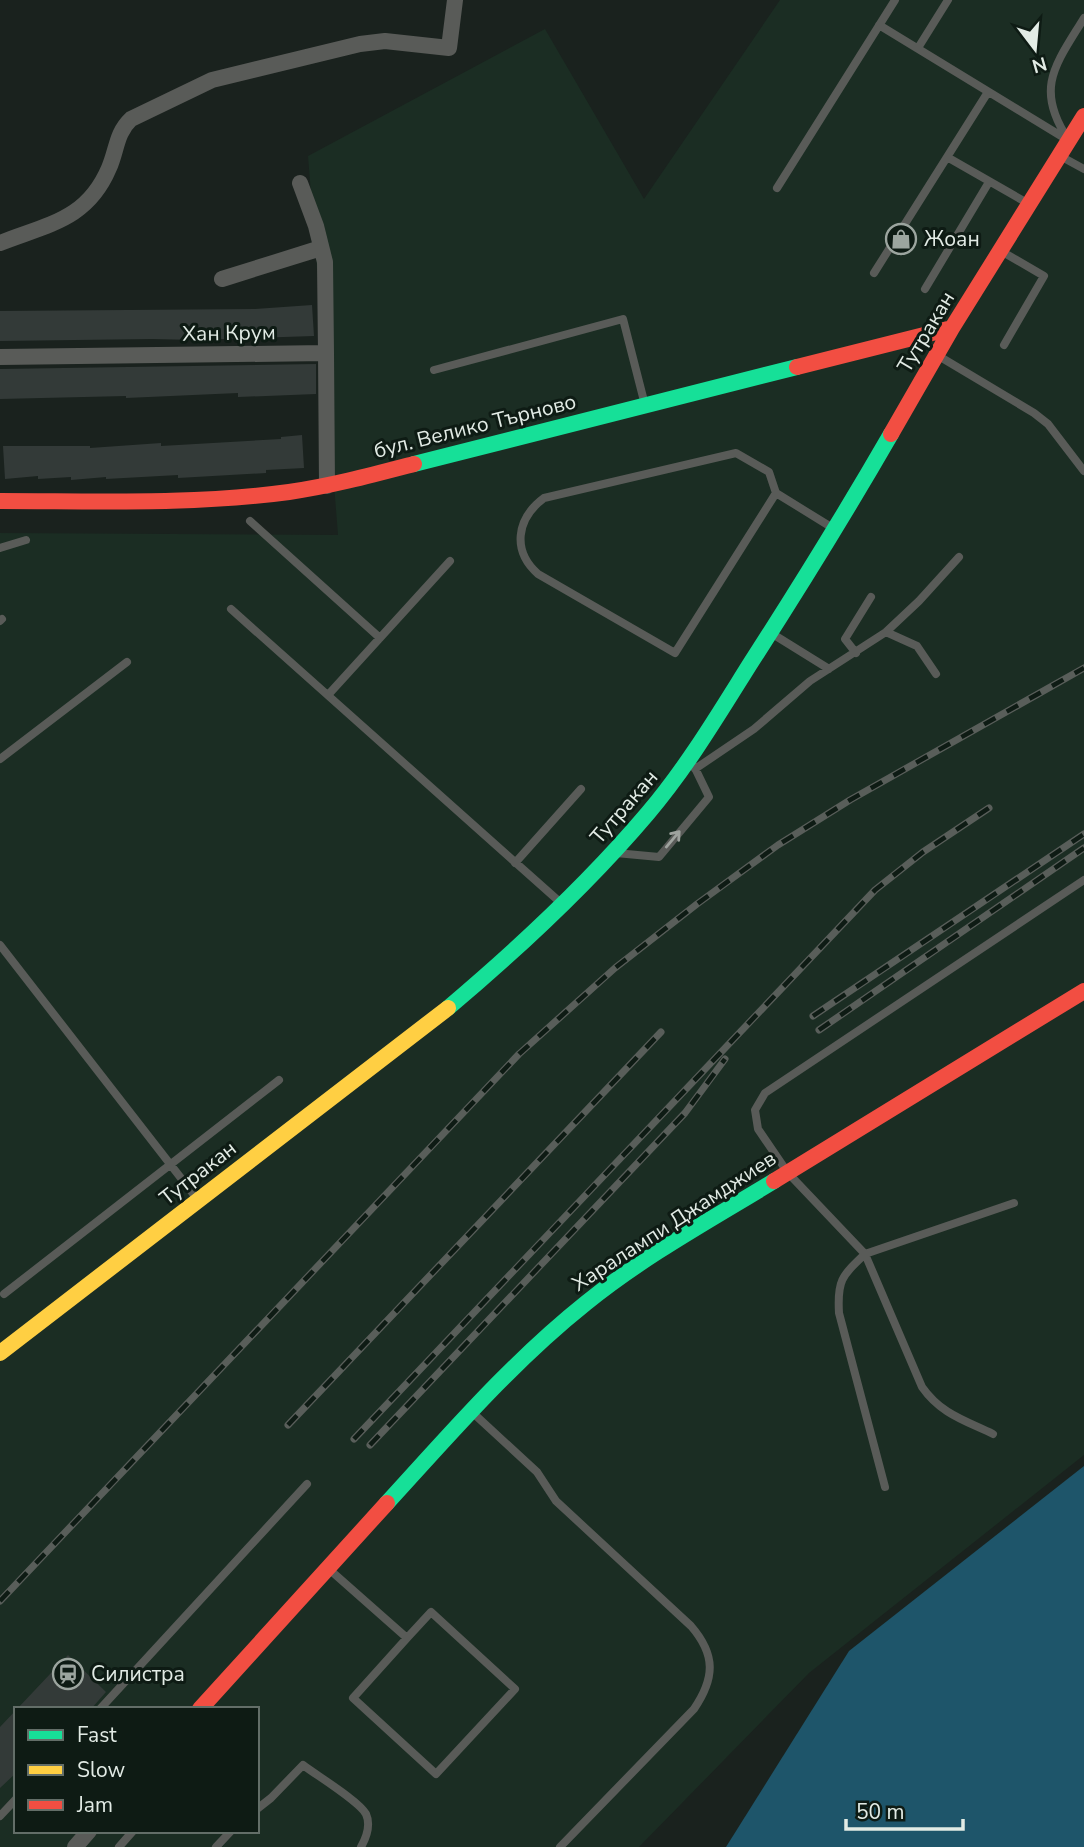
<svg xmlns="http://www.w3.org/2000/svg" width="1084" height="1847" font-family="'Nunito Sans',sans-serif">
<style>
.built{fill:#1b2d23;fill-rule:evenodd}
.water{fill:#1e556a}
.building{fill:#333a38}
.lines{fill:none;stroke-linecap:round;stroke-linejoin:round}
.lane{stroke:#595b58;stroke-width:8}
.street{stroke:#595b58;stroke-width:16}
.fast{stroke:#16e098;stroke-width:16}
.slow{stroke:#ffcf43;stroke-width:16}
.jam{stroke:#f24e42;stroke-width:16}
.rail-casing{stroke:#595e5a;stroke-width:7}
.rail{stroke:#0e1b14;stroke-width:4.5;stroke-dasharray:13;stroke-linecap:butt}
.oneway{stroke:#9ea39e}
.labels{text-anchor:middle;stroke-width:6;stroke-linejoin:round;paint-order:stroke}
.poi-label{font-size:21px;fill:#e2ebe5;stroke:#0e1b14;text-anchor:start}
.street-label{font-size:21px;fill:#e2ebe5;stroke:#0e1b14}
</style>
<rect width="100%" height="100%" fill="#1a221e"/>
<path class="built" d="M780 0H1084V1455L809 1673 639 1847H0V533L338 535 308 156 545 29 644 199ZM16 1709H257V1831H16Z"/>
<path class="water" d="M1084 1466V1847H726L849 1651Z"/>
<path class="building" d="M312 305 314 336 196 340 152 339 0 341V311L255 309Z
M316 364V394L238 397V393L126 398V396L0 399V369Z
M302 435 304 468 266 470V473L178 478V475L106 479V477L71 480V477L38 479V476L5 479 3 446H90V448L161 443V446L281 439V437Z
M68 1655 106 1692 91 1709H17Z
M16 1710V1773L0 1788V1727Z"/>
<g class="lines">
<path class="lane" d="M879 25 1066 139
M918 48 948 0
M1068 139C1034 88 1056 64 1084 18
M947 157 1029 204
M1062 157 1084 169
M777 188 895 0
M1001 251 1044 276 1004 345
M874 273 988 92
M925 289 989 182
M937 355 1034 413 1048 424 1084 471
M434 370 623 319 645 405
M776 493 769 472 736 453 544 498C516 519 512 551 538 574L675 653 776 493 836 530
M250 521 380 638
M0 548 26 540
M231 609 561 903
M0 621 2 619
M886 632 917 646 936 674
M771 633 829 669
M856 653 845 639 871 597
M328 695 450 561
M0 759 127 662
M695 769 754 729 810 681 886 632 919 601 959 557
M616 853 659 857 709 797 694 766
M515 863 581 789
M0 945 198 1200
M1014 1203 865 1254 788 1173 758 1129 755 1110 765 1093 1084 880
M4 1294 279 1080
M473 1413 537 1472 556 1501 691 1626C716 1655 715 1678 694 1709L560 1847
M885 1487 839 1313C837 1280 842 1276 865 1254L922 1387C941 1414 964 1420 993 1434
M330 1570 407 1638 431 1612 515 1689 436 1774 353 1698 407 1638
M100 1709 307 1484
M257 1809 271 1798 303 1765C316 1775 359 1801 366 1814 371 1825 366 1838 361 1847
M0 1816 16 1799
M119 1847 133 1831
M216 1847 231 1831"/>
<path class="street" d="M300 183 316 226 325 262 326 353
M0 243C48 224 87 220 109 168 117 150 116 133 131 119L212 80 360 44 385 41 449 48 455 0
M222 279 321 248
M0 357 326 353 327 486
M75 1847 89 1831"/>
<path class="fast" d="M414 464 797 367
M448 1008C519 948 588 884 648 813 687 767 718 715 750 664 799 588 846 512 891 434
M387 1503C451 1433 512 1362 586 1303 644 1256 710 1220 774 1181"/>
<path class="slow" d="M0 1353 448 1008"/>
<path class="jam" d="M797 367 952 328
M891 434 952 328 1084 116
M0 501C96 501 193 505 289 492 331 486 372 475 414 464
M774 1181 1084 991
M200 1709 387 1503"/>
<g class="rail-casing">
<path id="rail" d="M813 1016 1084 834
M819 1030 1084 848
M288 1425 661 1032
M354 1439 875 890 923 852 989 808
M370 1445 685 1113 725 1059
M0 1601 519 1054 615 968 697 904 778 845 850 800 1084 668"/>
</g>
<use href="#rail" class="rail"/>
</g>
<defs><path id="oneway-shaft" d="M-6 0H5M1.5-3L5.5 0L1.5 3" fill="none" stroke-width="1.6" stroke-linecap="round" stroke-linejoin="round" transform="scale(1.75)"/></defs>
<use class="oneway" href="#oneway-shaft" transform="translate(673 839) rotate(-50)"/>
<defs>
<g id="shop-ring" transform="scale(1.575)"><circle r="9.5" fill="#0e1b14" stroke="#9ca59f" stroke-width="1.5"/><path d="M-5-2.5h2.3a2.7 3.5 0 0 1 5.4 0H5L5.5 6h-11ZM-1.5-2.5h3a1.5 2.3 0 0 0-3 0Z" fill="#9ca59f"/></g>
<g id="station-ring" transform="scale(1.575)"><circle r="9.5" fill="#0e1b14" stroke="#9ca59f" stroke-width="1.5"/><path d="M-3-6H3Q5-6 5-4V2Q5 4 3 4L4.5 6H3L1.5 4h-3L-3 6H-4.5L-3 4Q-5 4-5 2V-4Q-5-6-3-6ZM-3.5-4v3h7v-3ZM-3.5 1v1.5H-2V1ZM2 1v1.5H3.5V1Z" fill="#9ca59f"/></g>
</defs>
<g fill-rule="evenodd">
<use href="#shop-ring" x="901" y="239"/>
<use href="#station-ring" x="68" y="1674"/>
</g>
<g class="labels">
<g class="poi-label">
<text x="924" y="246">Жоан</text>
<text x="91" y="1681">Силистра</text>
</g>
<g class="street-label">
<text transform="translate(926 332) rotate(-59)" y="7">Тутракан</text>
<text transform="translate(229 333) rotate(-1)" y="7">Хан Крум</text>
<text transform="translate(475 426) rotate(-14)" y="7">бул. Велико Търново</text>
<text transform="translate(624 807) rotate(-49)" y="7">Тутракан</text>
<text transform="translate(198 1173) rotate(-38)" y="7">Тутракан</text>
<text transform="translate(674 1221) rotate(-33)" y="7">Харалампи Джамджиев</text>
</g>
</g>
<rect x="14" y="1707" width="245" height="126" fill="#0e1b14" stroke="#636e68" stroke-width="2"/>
<rect x="28" y="1730" width="35" height="10" fill="#16e098" stroke="#636e68" stroke-width="2"/>
<text x="77" y="1742" font-size="21" fill="#e2ebe5">Fast</text>
<rect x="28" y="1765" width="35" height="10" fill="#ffcf43" stroke="#636e68" stroke-width="2"/>
<text x="77" y="1777" font-size="21" fill="#e2ebe5">Slow</text>
<rect x="28" y="1800" width="35" height="10" fill="#f24e42" stroke="#636e68" stroke-width="2"/>
<text x="77" y="1812" font-size="21" fill="#e2ebe5">Jam</text>
<g transform="translate(1035 49) rotate(164)" stroke="#0e1b14" stroke-width="5" paint-order="stroke">
<path d="M0-5L12 26L0 18L-12 26Z" fill="#e2ebe5"/>
<text y="-10" font-size="19" font-weight="bold" text-anchor="middle" fill="#e2ebe5">N</text>
</g>
<path d="M846 1819v10h117v-10" fill="none" stroke="#e2ebe5" stroke-width="3.5"/>
<text x="856" y="1819" font-size="21" fill="#e2ebe5" stroke="#0e1b14" stroke-width="5" paint-order="stroke">50 m</text>
</svg>
